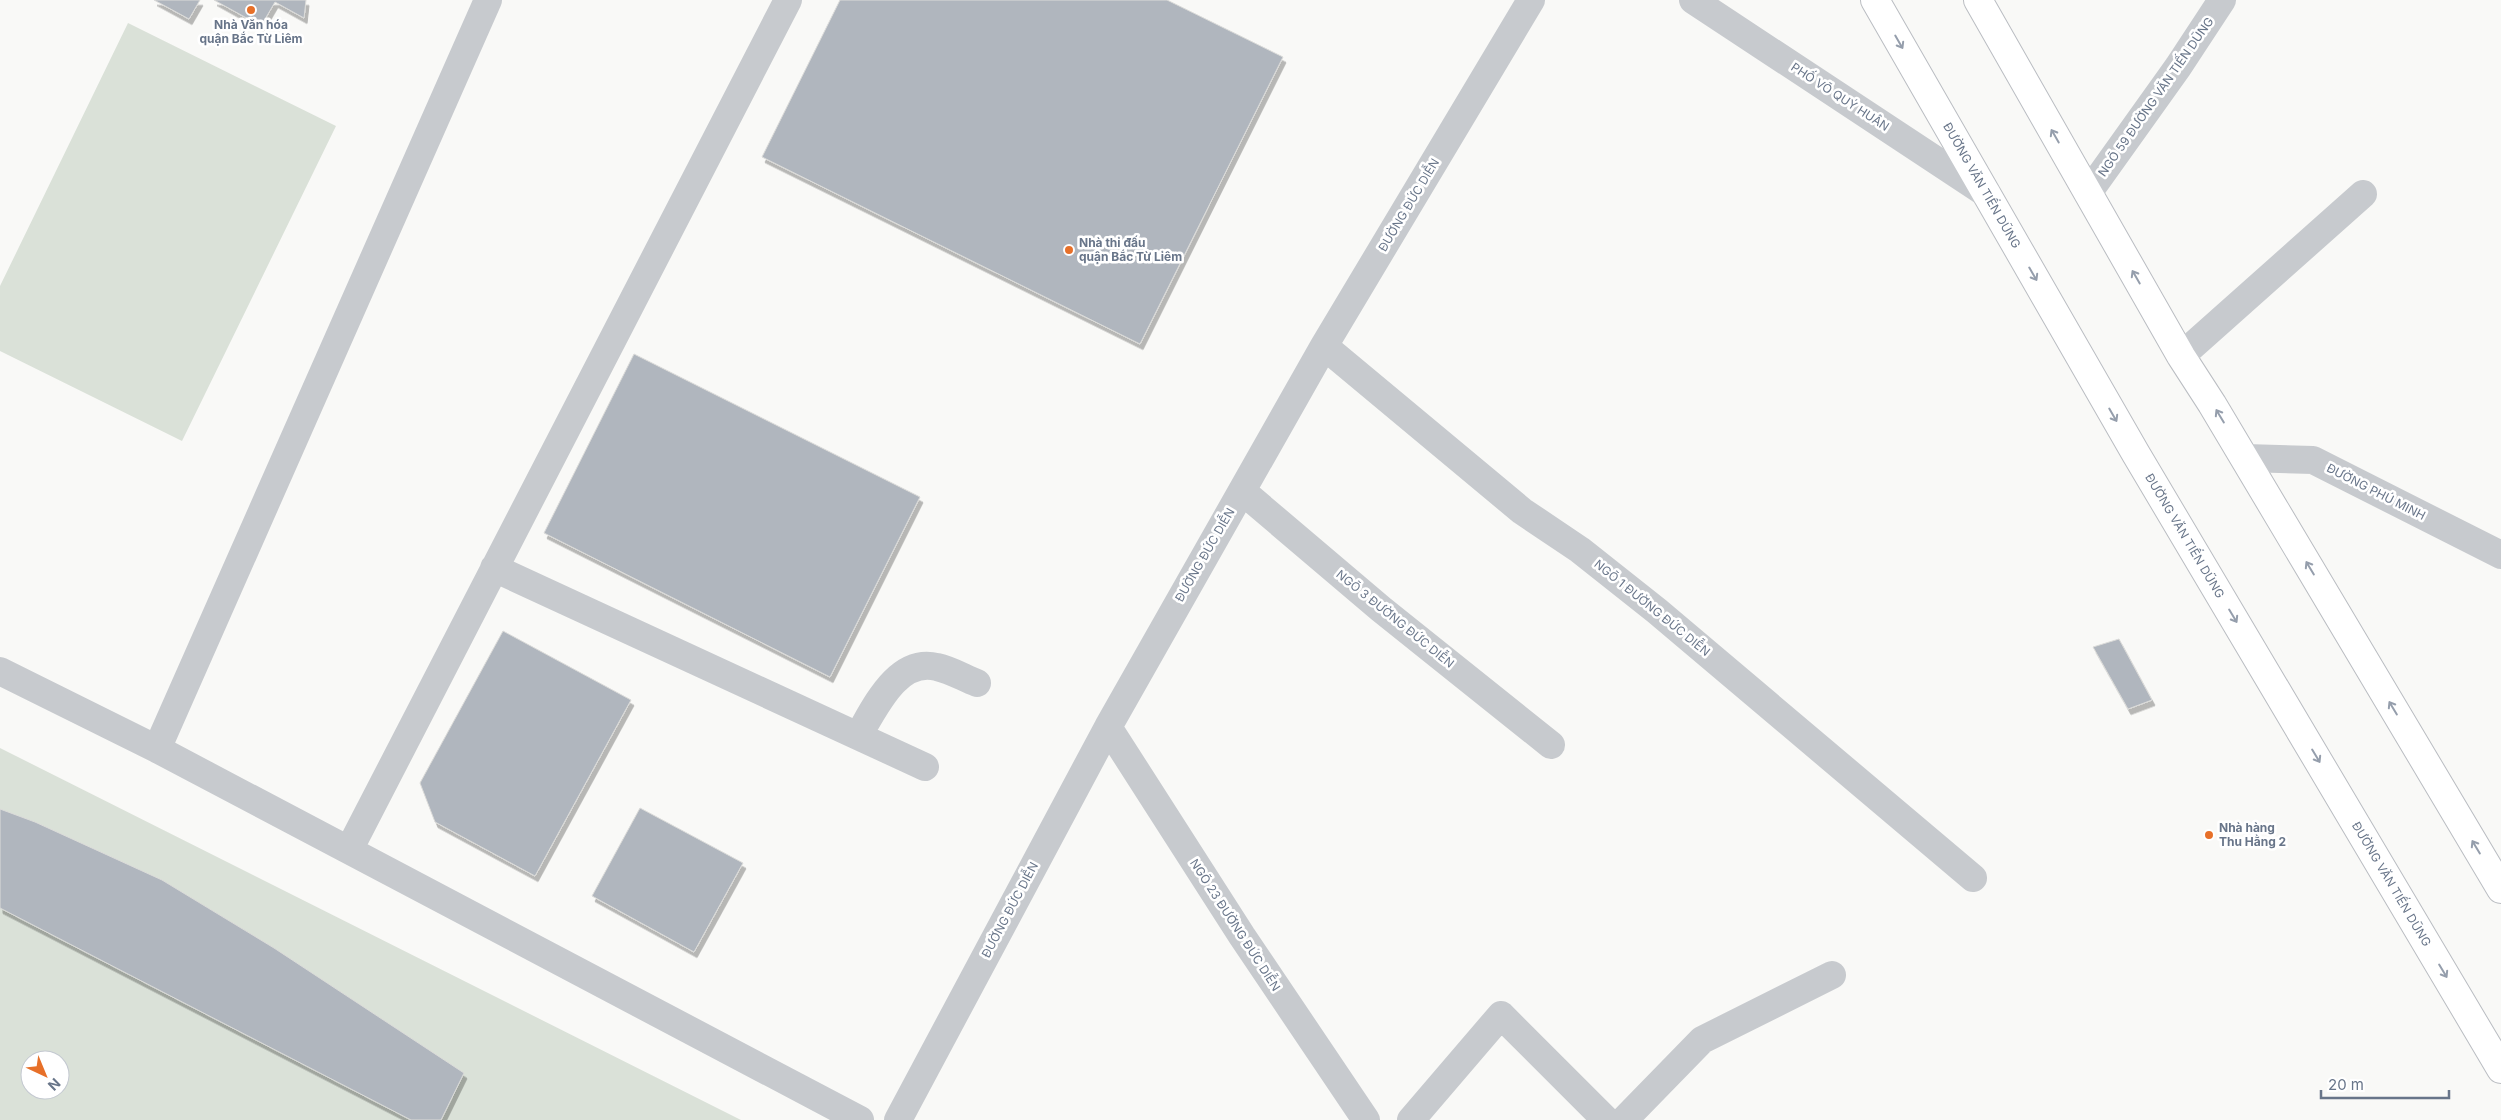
<svg xmlns="http://www.w3.org/2000/svg" width="2501" height="1120" font-family="Inter,sans-serif">
<style>
.green{fill:#dae1d8;fill-rule:evenodd}
.building{fill:#b0b6be;stroke:#dbdbd9;filter:url(#shadow)}
.lines{fill:none;stroke-linecap:round;stroke-linejoin:round}
.major-casing{stroke:#babdc2;stroke-width:30}
.minor{stroke:#c7cace;stroke-width:28}
.major{stroke:#fff;stroke-width:28}
.oneway{stroke:#959eac}
.poi-dot{fill:#e77029;stroke:#fff;stroke-width:2}
.labels{text-anchor:middle;stroke-width:5;stroke-linejoin:round;paint-order:stroke}
.poi-label{font-size:12px;font-weight:bold;fill:#687589;stroke:#fff;text-anchor:start}
.street-label{font-size:12px;fill:#687589;stroke:#fff}
</style>
<defs>
<filter id="shadow"><feDropShadow dx="3" dy="5.5" stdDeviation="0" flood-color="#0004"/></filter>
</defs>
<rect width="100%" height="100%" fill="#f9f9f7"/>
<path class="green" d="M128 23 336 126 182 441 0 351V286Z
M0 748 741 1120H0ZM30 1060H60V1090H30Z"/>
<path class="building" d="M154 0H200L189 19Z
M214 0H306L304 18 275 2 261 26Z
M840 0H1167L1283 57 1140 344 762 157Z
M634 354 920 497 830 677 544 533Z
M503 631 631 700 535 876 435 822 420 783Z
M2119 639 2152 700 2128 709 2093 647Z
M640 808 743 863 694 952 592 896Z
M0 809 35 822 162 880 274 948 464 1073 441 1120H411L0 908Z"/>
<g class="lines">
<g class="major-casing">
<g id="major">
<path id="s1" d="M1875 0 2136 454 2501 1069"/>
<path d="M1978 0 2181 356 2212 404 2501 889"/>
</g>
</g>
<path class="minor" d="M1693 0 1987 194
M2088 193 2178 67 2222 0
M1324 346 1522 511 1580 550 1657 611 1973 878
M2181 356 2363 194
M2245 458 2313 460 2501 555
M1242 491 1381 609 1551 745
M494 568 925 767
M0 671 157 749 860 1120
M1108 727 1242 936 1366 1120
M858 736C875 708 897 657 937 667 951 670 964 678 977 683
M157 749 488 0
M349 850 788 0
M898 1120 1108 727 1324 346 1531 0
M1411 1120 1501 1015 1606 1120
M1624 1120 1702 1040 1832 975"/>
<use href="#major" class="major"/>
</g>
<defs><path id="oneway-shaft" d="M-6 0H5M1.5-3L5.5 0L1.5 3" fill="none" stroke-width="1.6" stroke-linecap="round" stroke-linejoin="round" transform="scale(1.25)"/></defs>
<g class="oneway">
<use href="#oneway-shaft" transform="translate(1899 42) rotate(60)"/>
<use href="#oneway-shaft" transform="translate(2055 136) rotate(-120)"/>
<use href="#oneway-shaft" transform="translate(2033 274) rotate(60)"/>
<use href="#oneway-shaft" transform="translate(2136 277) rotate(-120)"/>
<use href="#oneway-shaft" transform="translate(2113 415) rotate(60)"/>
<use href="#oneway-shaft" transform="translate(2220 416) rotate(-121)"/>
<use href="#oneway-shaft" transform="translate(2310 568) rotate(-121)"/>
<use href="#oneway-shaft" transform="translate(2233 616) rotate(59)"/>
<use href="#oneway-shaft" transform="translate(2393 708) rotate(-121)"/>
<use href="#oneway-shaft" transform="translate(2316 756) rotate(59)"/>
<use href="#oneway-shaft" transform="translate(2476 847) rotate(-121)"/>
<use href="#oneway-shaft" transform="translate(2443 971) rotate(59)"/>
</g>
<g class="poi-dot">
<circle cx="251" cy="10" r="5"/>
<circle cx="1069" cy="250" r="5"/>
<circle cx="2209" cy="835" r="5"/>
</g>
<g class="labels">
<g class="poi-label">
<text x="251" y="29" text-anchor="middle">Nhà Văn hóa<tspan x="251" dy="14">quận Bắc Từ Liêm</tspan></text>
<text x="1079" y="247">Nhà thi đấu<tspan x="1079" dy="14">quận Bắc Từ Liêm</tspan></text>
<text x="2219" y="832">Nhà hàng<tspan x="2219" dy="14">Thu Hằng 2</tspan></text>
</g>
<g class="street-label">
<text transform="translate(1840 97) rotate(33)" y="4">PHỐ VÕ QUÝ HUÂN</text>
<text transform="translate(2156 97) rotate(-55)" y="4">NGÕ 59 ĐƯỜNG VĂN TIẾN DŨNG</text>
<text dy="4" stroke="none"><textPath href="#s1" startOffset="214">ĐƯỜNG VĂN TIẾN DŨNG</textPath></text>
<text transform="translate(1409 205) rotate(-59)" y="4">ĐƯỜNG ĐỨC DIỄN</text>
<text transform="translate(2376 492) rotate(27)" y="4">ĐƯỜNG PHÚ MINH</text>
<text dy="4" stroke="none"><textPath href="#s1" startOffset="619">ĐƯỜNG VĂN TIẾN DŨNG</textPath></text>
<text transform="translate(1205 555) rotate(-60)" y="4">ĐƯỜNG ĐỨC DIỄN</text>
<text transform="translate(1652 608) rotate(39)" y="4">NGÕ 1 ĐƯỜNG ĐỨC DIỄN</text>
<text transform="translate(1395 619) rotate(39)" y="4">NGÕ 3 ĐƯỜNG ĐỨC DIỄN</text>
<text dy="4" stroke="none"><textPath href="#s1" startOffset="1024">ĐƯỜNG VĂN TIẾN DŨNG</textPath></text>
<text transform="translate(1010 910) rotate(-62)" y="4">ĐƯỜNG ĐỨC DIỄN</text>
<text transform="translate(1235 925) rotate(57)" y="4">NGÕ 23 ĐƯỜNG ĐỨC DIỄN</text>
</g>
</g>
<g transform="translate(45 1075) rotate(136)"><circle r="24" fill="#ffffff" stroke="#c3c8d0"/>
<path d="M0-4L9 19L0 12L-9 19Z" fill="#e77029"/>
<text y="-8" font-size="14" font-weight="bold" text-anchor="middle" fill="#687589">N</text>
</g>
<path d="M2321 1090v8h128v-8" fill="none" stroke="#687589" stroke-width="2.5"/>
<text x="2328" y="1090" font-size="15" fill="#687589" stroke="#ffffff" stroke-width="4" paint-order="stroke">20 m</text>
</svg>
